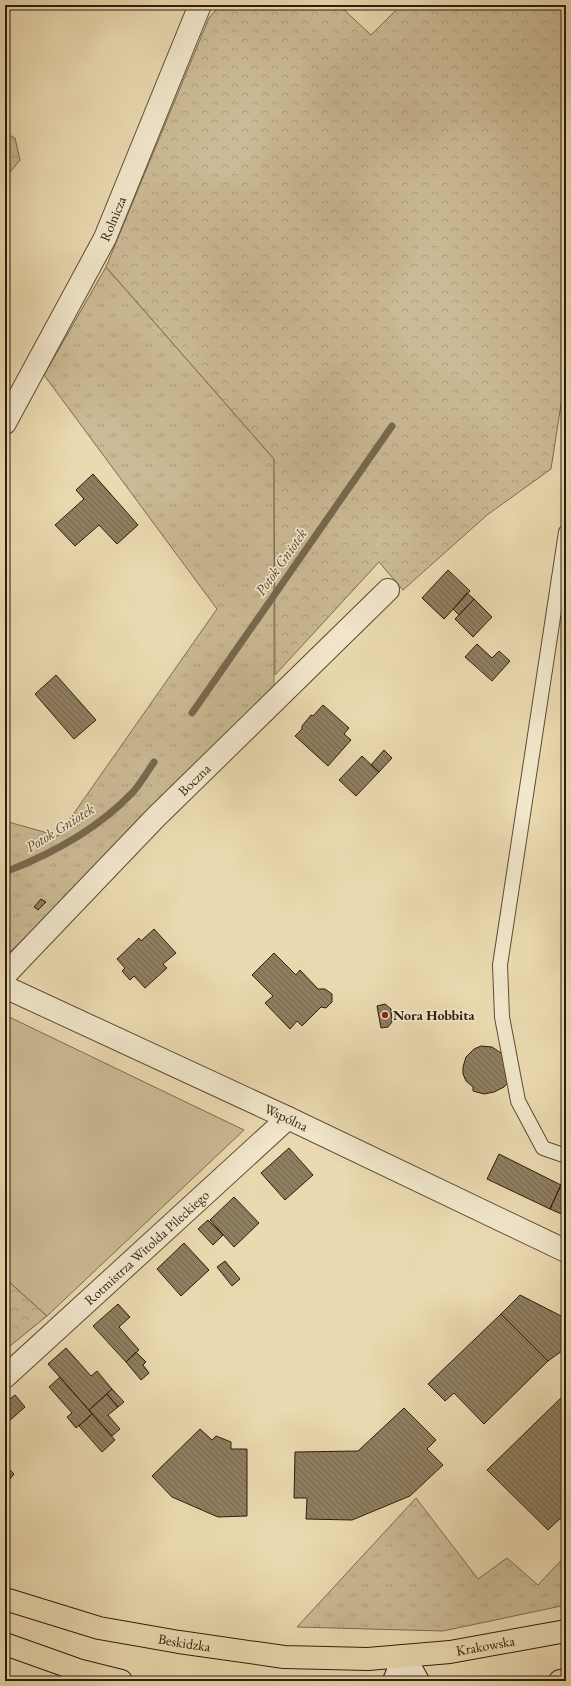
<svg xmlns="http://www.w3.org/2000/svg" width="571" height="1686" font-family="'EB Garamond',serif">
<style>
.grass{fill:url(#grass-tufts);stroke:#7c6c50}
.forest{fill:url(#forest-crowns);stroke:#7c6c50}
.garden{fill:#cbba95;stroke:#7c6c50}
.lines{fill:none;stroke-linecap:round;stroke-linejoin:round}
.stream{stroke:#78684d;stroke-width:7}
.building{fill:url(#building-back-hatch);stroke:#2c1d0b}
.service-casing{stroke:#5c4c34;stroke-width:16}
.minor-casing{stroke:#5c4c34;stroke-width:24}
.secondary-casing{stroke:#2c1d0b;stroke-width:24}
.primary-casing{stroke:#2c1d0b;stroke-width:24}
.service{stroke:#f2e7cc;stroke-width:14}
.minor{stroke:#f2e7cc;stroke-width:22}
.secondary{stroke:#f2e7cc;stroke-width:22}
.primary{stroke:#ebdab1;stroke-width:22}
.poi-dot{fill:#8f2418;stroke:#f2e7cc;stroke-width:1.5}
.labels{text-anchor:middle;stroke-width:3.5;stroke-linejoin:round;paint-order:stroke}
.street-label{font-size:14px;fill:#2c1d0b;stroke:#f2e7cc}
.poi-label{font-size:14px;font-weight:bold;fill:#2c1d0b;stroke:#f2e7cc;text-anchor:start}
.water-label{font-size:15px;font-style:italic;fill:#584932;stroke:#f2e7cc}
</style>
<defs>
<pattern id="grass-tufts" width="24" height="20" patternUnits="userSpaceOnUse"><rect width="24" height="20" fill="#cbba95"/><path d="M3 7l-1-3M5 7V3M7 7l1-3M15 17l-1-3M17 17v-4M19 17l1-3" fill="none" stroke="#ae9f7f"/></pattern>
<pattern id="forest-crowns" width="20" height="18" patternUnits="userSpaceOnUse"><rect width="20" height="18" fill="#cbba95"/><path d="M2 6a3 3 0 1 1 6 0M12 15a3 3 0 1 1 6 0" fill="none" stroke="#ae9f7f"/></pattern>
<pattern id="building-back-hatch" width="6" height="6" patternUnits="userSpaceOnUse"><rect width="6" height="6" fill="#8f7f61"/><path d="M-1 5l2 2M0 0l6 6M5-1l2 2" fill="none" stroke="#75674e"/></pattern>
</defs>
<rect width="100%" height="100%" fill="#ebdab1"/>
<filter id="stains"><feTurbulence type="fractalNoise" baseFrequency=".005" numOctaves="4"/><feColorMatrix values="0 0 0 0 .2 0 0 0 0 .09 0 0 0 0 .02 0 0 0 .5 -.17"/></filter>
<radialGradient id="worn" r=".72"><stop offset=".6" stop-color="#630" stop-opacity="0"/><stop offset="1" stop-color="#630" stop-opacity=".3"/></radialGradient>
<path class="grass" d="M106 267 274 459V692L5 957V821L58 836 217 609 44 375Z
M416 1498 478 1579 507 1558 538 1585 566 1555V1605L443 1631 297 1627Z"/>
<path class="forest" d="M220 5H339L371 35 401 5H566V372L551 469 487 515 403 590 379 562 275 675 274 459 106 267 209 18Z
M5 133 15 138 20 160 7 176 5 189Z
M5 1278 47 1316 5 1350Z"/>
<path class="garden" d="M5 1015 244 1130 47 1316 5 1278Z"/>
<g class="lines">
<path class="stream" d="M192 713 392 426
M5 872C52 854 98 829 133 792 141 783 148 771 154 762"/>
</g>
<path class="building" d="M93 474 138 525 117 544 99 525 75 546 55 525 84 499 76 490Z
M448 570 470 591 444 619 422 598Z
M467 593 474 599 459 615 453 609Z
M474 599 492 617 473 637 455 619Z
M477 644 492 658 499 651 510 661 492 681 465 657Z
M56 675 96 720 74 739 35 694Z
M323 705 349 728 344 734 351 740 328 766 295 736 302 729V726L311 715 313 716Z
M384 750 392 758 379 772 371 765Z
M362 756 379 772 356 796 339 780Z
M41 899 46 902 38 910 34 907Z
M154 929 176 953 163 964 167 968 145 988 134 976 130 980 122 971 125 968 117 959 139 938 141 941Z
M274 953 296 975 300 970 318 989H325L332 994V1002L326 1008 321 1007 302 1026 297 1021 290 1029 265 1003 273 996 252 975Z
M385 1004 391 1009 392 1022 388 1027 381 1028 377 1006Z
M481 1046 492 1047 504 1055 508 1073 506 1078 511 1079 504 1087 494 1092 484 1094 473 1091V1087L466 1081 463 1074V1067L466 1057 474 1049Z
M289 1148 313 1175 285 1200 261 1173Z
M499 1154 561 1185 550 1209 487 1179Z
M563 1180 566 1181V1216L550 1209Z
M234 1197 259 1223 234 1247 210 1220Z
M208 1220 223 1235 213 1245 198 1229Z
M184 1243 209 1270 181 1296 157 1269Z
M225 1261 240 1279 232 1286 217 1267Z
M520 1295 565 1318 566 1348 548 1361 501 1314Z
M118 1304 130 1317 119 1327 139 1350 126 1362 93 1326Z
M501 1314 548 1361 484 1424 454 1393 445 1401 428 1384Z
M66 1348 91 1376 97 1371 112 1389 89 1410 48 1364Z
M136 1352 146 1362 143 1365 149 1373 141 1380 126 1362Z
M60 1377 92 1414 76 1428 67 1417 72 1413 49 1387Z
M112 1389 124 1402 118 1407 107 1394Z
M566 1393V1513L548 1530 487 1470Z
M107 1394 118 1407 108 1415 120 1429 112 1436 89 1410Z
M15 1395 25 1407 8 1422 5 1419V1403Z
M404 1408 436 1440 427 1449 443 1465 410 1496 352 1520 306 1519 307 1498H294L295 1452 358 1451Z
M92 1414 115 1440 102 1452 79 1426Z
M200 1429 212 1440 216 1436 231 1442V1449H247V1516L218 1517 172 1497 152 1476Z
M5 1465 14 1474 9 1480 5 1477Z"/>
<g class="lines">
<g class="service-casing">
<path id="service" d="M566 532 500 965 502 1017 518 1101 543 1148 566 1156"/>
</g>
<g class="minor-casing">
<g id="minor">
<path id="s1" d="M5 423 105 238 200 5"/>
<path id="s2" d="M5 975 155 818 388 590"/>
<path id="s3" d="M5 987 288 1118 566 1251"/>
<path id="s4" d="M5 1377 288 1118"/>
</g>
</g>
<g class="secondary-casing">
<path id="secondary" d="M404 1656 418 1681
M394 1681 404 1656"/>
</g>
<g class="primary-casing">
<g id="primary">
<path id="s5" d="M5 1599 99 1628 179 1642 284 1657 368 1659 450 1652 566 1631"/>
<path d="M5 1644 81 1671 121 1681"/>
<path d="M560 1681 566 1680"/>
</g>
</g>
<use href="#service" class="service"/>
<use href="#minor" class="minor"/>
<use href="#secondary" class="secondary"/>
<use href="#primary" class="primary"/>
</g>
<circle class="poi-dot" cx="385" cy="1015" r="4"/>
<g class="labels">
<g class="street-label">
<text dy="5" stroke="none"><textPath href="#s1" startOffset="231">Rolnicza</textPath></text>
<text dy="5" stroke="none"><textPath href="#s2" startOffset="272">Boczna</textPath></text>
<text dy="5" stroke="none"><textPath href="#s3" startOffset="310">Wspólna</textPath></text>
<text dy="5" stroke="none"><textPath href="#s4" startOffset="192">Rotmistrza Witolda Pileckiego</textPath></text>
<text dy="5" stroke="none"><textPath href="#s5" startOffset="185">Beskidzka</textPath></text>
<text dy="5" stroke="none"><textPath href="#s5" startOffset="488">Krakowska</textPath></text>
</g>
<g class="poi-label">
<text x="393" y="1020">Nora Hobbita</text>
</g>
<g class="water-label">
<text transform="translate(281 562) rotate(-55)" y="5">Potok Gniotek</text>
<text transform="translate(60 828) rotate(-32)" y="5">Potok Gniotek</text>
</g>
</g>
<rect width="571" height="1686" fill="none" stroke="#ebdab1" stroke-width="20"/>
<rect x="6" y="6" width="559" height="1674" fill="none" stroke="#2c1d0b" stroke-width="2"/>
<rect x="10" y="10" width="551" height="1666" fill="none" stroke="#2c1d0b"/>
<rect width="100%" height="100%" filter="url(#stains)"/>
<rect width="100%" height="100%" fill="url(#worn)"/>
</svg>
